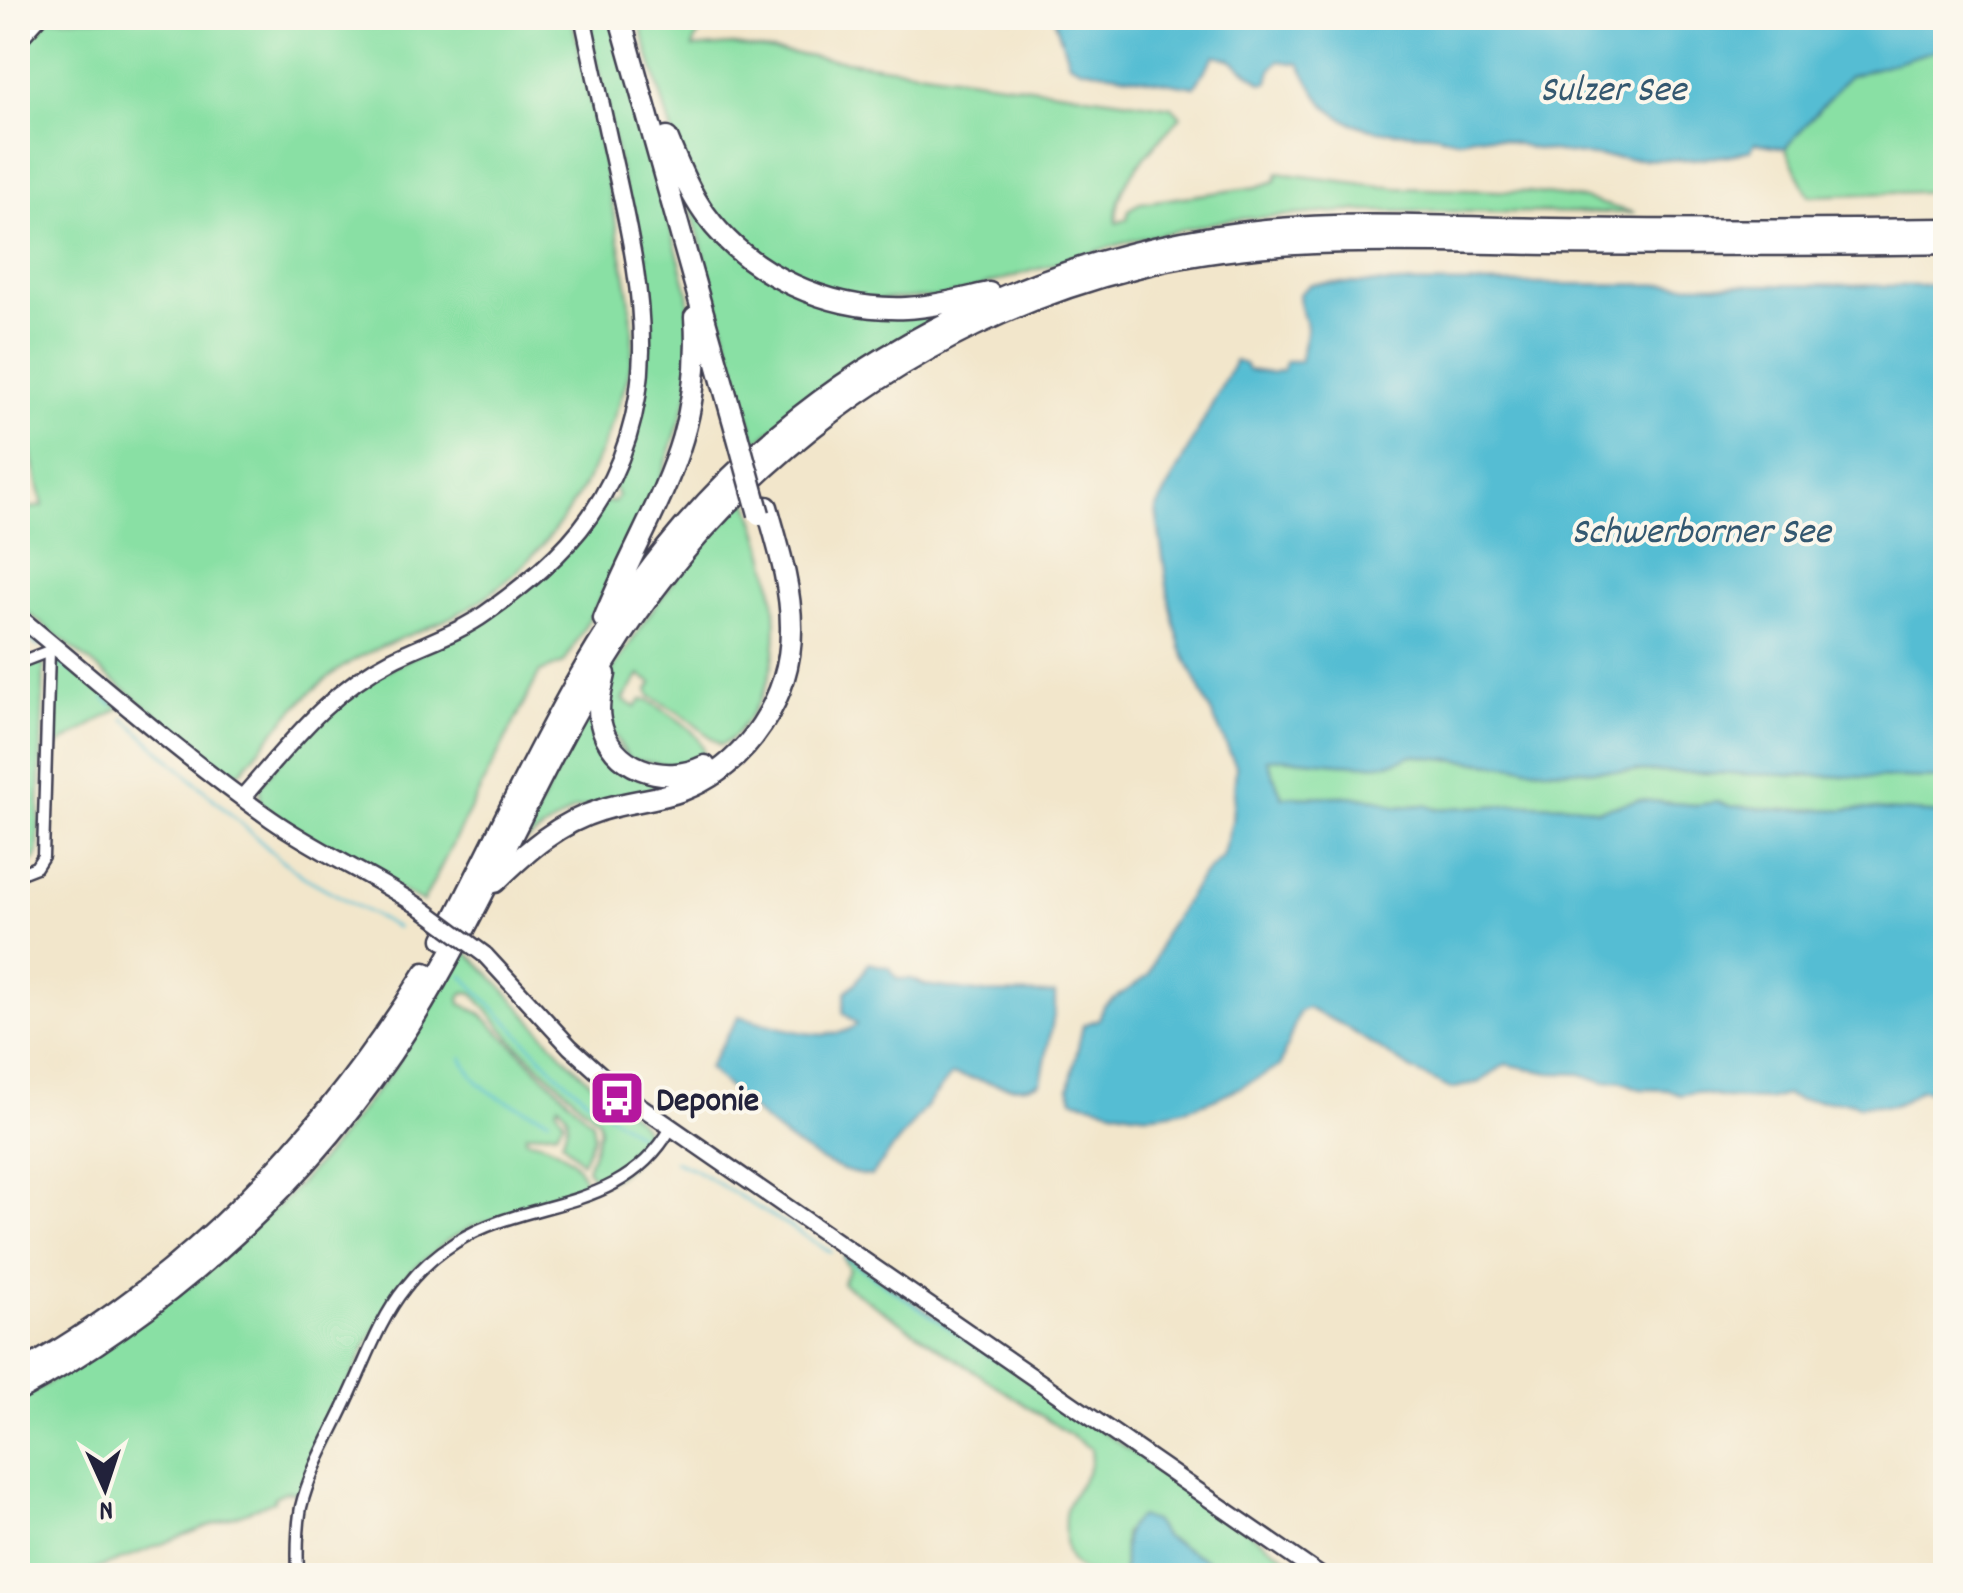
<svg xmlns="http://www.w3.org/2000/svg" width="1963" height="1593" font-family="Dekko,sans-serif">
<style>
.green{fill:#89e0a4;stroke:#568170;stroke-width:2.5}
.water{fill:#55bdd3;stroke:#3c7087;stroke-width:2.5}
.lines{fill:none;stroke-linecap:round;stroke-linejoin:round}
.stream{stroke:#55bdd3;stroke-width:2.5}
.street-casing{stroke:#413f51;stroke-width:15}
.secondary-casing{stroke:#413f51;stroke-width:20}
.highway-casing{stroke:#413f51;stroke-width:25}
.street{stroke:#fff;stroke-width:10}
.secondary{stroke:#fff;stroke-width:15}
.highway{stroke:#fff;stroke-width:20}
.secondary-bridge-casing{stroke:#413f51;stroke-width:20;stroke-linecap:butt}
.highway-bridge-casing{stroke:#413f51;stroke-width:25;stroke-linecap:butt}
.secondary-bridge{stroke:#fff;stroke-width:15}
.highway-bridge{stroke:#fff;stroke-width:20}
.labels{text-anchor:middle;stroke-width:8;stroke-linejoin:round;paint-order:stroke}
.poi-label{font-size:35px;font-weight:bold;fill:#22223b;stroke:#fbf7ec;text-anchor:start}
.water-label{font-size:38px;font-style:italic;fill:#345870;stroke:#fbf7ec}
</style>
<rect width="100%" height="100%" fill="#fbf7ec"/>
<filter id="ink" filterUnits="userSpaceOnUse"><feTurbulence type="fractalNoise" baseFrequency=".01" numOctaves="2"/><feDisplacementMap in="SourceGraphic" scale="20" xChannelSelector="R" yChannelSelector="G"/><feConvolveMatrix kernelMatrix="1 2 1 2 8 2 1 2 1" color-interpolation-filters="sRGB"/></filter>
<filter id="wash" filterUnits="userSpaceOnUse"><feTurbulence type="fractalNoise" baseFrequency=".0048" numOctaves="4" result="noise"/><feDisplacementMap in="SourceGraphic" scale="40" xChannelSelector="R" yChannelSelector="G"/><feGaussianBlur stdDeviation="2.25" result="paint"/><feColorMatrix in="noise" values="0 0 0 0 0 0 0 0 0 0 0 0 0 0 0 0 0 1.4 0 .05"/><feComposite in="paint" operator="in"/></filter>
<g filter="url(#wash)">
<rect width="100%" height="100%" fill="#f2e6cb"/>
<path class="green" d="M50 18H572C588 92 606 166 619 241 626 278 635 317 632 355 630 378 620 399 613 420 587 494 545 556 480 601 439 628 390 638 349 663 305 690 275 731 242 770L232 775 18 605V510L43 506 18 390V50Z
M587 18H614L688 292 691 321 690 391 650 512 564 663 540 672 423 902 349 864 260 804V786L292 744 360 684 482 621 604 502H614L618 496 613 485 639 414 640 260 647 256 637 251Z
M638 18H717L718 26C705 29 695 34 693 48L733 45 1172 107 1181 116C1157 144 1112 183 1117 223L1127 219 1129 209 1140 203 1257 187 1276 181 1278 173 1396 188 1529 192 1584 199 1635 213 1348 211 1228 220 1134 240 945 297 857 300 779 271 724 227 678 153Z
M1945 47V191L1809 196 1785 148 1849 76Z
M686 191 804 295 959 306C885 345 819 389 756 443Z
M747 498C773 566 796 657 747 720 739 730 732 742 720 745L683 715 650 696 648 690 652 683 640 675 623 700 636 707 642 700H648C668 714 714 735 701 764L690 769 629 759 606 721 610 674 652 610 685 566Z
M54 659H63L121 707 52 749Z
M37 661 44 666 38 852 35 860 18 870V669Z
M588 710 641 778 672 785 574 810 526 841 529 827Z
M1411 755 1544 769 1945 779V814L1863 809 1783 810 1730 806 1718 802 1695 805 1639 800 1598 810 1575 805 1528 804 1435 809 1425 805 1397 807 1377 799 1345 796 1282 797 1267 758 1380 764Z
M465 951C515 994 551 1050 602 1092 620 1107 645 1117 649 1141 636 1157 619 1183 597 1182L587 1169 600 1130 598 1120 515 1043 473 993 464 992 460 998 461 1004 480 1013 592 1122 594 1135 582 1162 562 1141C568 1124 572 1117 559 1104L556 1108 564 1120 557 1131 526 1134V1139C551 1143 585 1160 586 1190L474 1226 448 1240 409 1273 367 1344 300 1493 287 1491 274 1497V1501L81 1575H18V1401L68 1371 282 1202 325 1155 394 1068Z
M844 1254 1312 1575H1233L1165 1537 1153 1521 1124 1532 1123 1575C1093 1575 1067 1576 1065 1539 1065 1529 1063 1516 1067 1507 1075 1485 1094 1475 1091 1449L842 1283 849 1269 843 1258Z"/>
<path class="water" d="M1054 18H1945L1946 47 1849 76 1785 148 1755 143 1751 150C1696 167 1594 158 1536 149 1517 145 1495 135 1476 136 1471 136 1466 139 1461 140 1451 141 1441 134 1431 134 1402 132 1376 134 1348 121 1323 110 1311 87 1300 64L1279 61 1271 70 1268 82 1262 83 1232 60 1215 55 1194 87 1081 68 1069 62Z
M1331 283 1945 286V779L1544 769 1411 755C1381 776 1306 755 1267 759L1282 797 1346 796 1377 799 1397 807 1425 805 1435 809 1527 804 1575 805 1598 810 1639 800 1695 805 1718 802 1730 806 1783 810 1863 809 1945 814V1094L1921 1089C1913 1095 1903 1103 1893 1105 1881 1108 1874 1101 1860 1106L1850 1102 1799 1100 1785 1095 1768 1100 1725 1098 1695 1092 1680 1095 1668 1090 1640 1089 1620 1081 1604 1082 1581 1074 1549 1073 1506 1064 1480 1082 1451 1089 1412 1070 1341 1024 1307 1008 1299 1012 1280 1066C1241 1088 1187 1117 1141 1114 1119 1112 1095 1104 1073 1099L1069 1088 1083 1025 1099 1019 1104 1006 1149 975 1164 933 1201 877 1222 857 1232 822 1236 766 1181 648 1169 599 1156 510 1235 361 1245 364 1248 370 1270 373 1283 370 1286 361H1300L1307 328 1300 307 1299 294 1311 284Z
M869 963 890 968 897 979H911L925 985 984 993 1055 994V1010L1041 1082C1011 1095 981 1077 951 1075L871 1176C811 1172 749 1108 708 1068L739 1016C769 1024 832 1048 857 1024L843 1012 846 992 856 983Z
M1140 1517 1153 1521 1165 1537 1233 1575H1123C1126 1554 1118 1528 1140 1517Z"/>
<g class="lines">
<path class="stream" d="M18 627 39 647
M56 660 75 673
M104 698 113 705
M124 718 280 859 304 877 397 928
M463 976 556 1072 588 1100 639 1135
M462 1057C477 1097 515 1103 549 1119
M674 1161 694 1169 831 1252
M844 1257 996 1360"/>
</g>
</g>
<g filter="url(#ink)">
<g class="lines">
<g class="street-casing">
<path id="street" d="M18 663 49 651
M18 874 36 867 43 856 49 651 54 646
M298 1576C297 1552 297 1530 301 1507 310 1469 333 1432 349 1396 366 1360 380 1319 405 1288 418 1271 437 1254 456 1242 529 1196 621 1215 671 1128"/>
</g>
<g class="secondary-casing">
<path id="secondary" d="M18 40 38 18
M18 616C101 684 183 757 271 819 320 853 374 876 423 909
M242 798C288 746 328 692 391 660 422 644 457 634 486 613 524 586 563 555 590 516 664 407 644 298 618 180 606 126 594 72 583 18
M485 955 570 1047 620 1092 1321 1576"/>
</g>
<g class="highway-casing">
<path id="highway" d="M620 18 737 434
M667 138C678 164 688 190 705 214 750 276 830 311 906 308 934 307 962 299 989 293
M604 619C649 508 704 445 695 317
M605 674C602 689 597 704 600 720 610 769 664 786 705 766
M495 882C527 851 558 823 601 810 628 801 657 800 683 790 748 765 792 696 791 627 791 586 778 546 767 507
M444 939C514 807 571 666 666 549 813 366 1034 253 1266 230 1360 221 1456 228 1551 229 1682 231 1814 231 1946 229
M18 1374C188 1280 323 1137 425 973
M18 1391C174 1306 314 1177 409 1026 483 908 534 777 607 659 726 465 916 322 1137 267 1273 233 1413 242 1552 244 1683 245 1814 246 1946 243"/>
</g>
<use href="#street" class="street"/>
<use href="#secondary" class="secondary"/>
<use href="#highway" class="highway"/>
<g class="secondary-bridge-casing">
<path id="secondary-bridge" d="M423 909 485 955"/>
</g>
<g class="highway-bridge-casing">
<path id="highway-bridge" d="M737 434 759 514"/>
</g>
<use href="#secondary-bridge" class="secondary-bridge"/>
<use href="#highway-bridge" class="highway-bridge"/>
</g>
</g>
<defs>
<g id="bus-square" transform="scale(2.875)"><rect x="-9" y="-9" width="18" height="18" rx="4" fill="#b5179e" stroke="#fbf7ec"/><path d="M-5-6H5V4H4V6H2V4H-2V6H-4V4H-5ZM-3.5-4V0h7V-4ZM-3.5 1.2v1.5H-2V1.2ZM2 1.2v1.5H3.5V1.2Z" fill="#fff"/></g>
</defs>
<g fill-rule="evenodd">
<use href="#bus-square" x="617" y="1098"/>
</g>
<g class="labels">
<g class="poi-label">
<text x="656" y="1110">Deponie</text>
</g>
<g class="water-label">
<text x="1613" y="100">Sulzer See</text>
<text x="1701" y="542">Schwerborner See</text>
</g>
</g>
<rect width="1963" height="1593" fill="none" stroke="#fbf7ec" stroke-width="60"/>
<g transform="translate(105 1488) rotate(177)" stroke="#fbf7ec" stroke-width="8" paint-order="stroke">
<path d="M0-8L18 38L0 25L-18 38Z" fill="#22223b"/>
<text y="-15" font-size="28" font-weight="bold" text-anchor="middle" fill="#22223b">N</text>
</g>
</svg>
